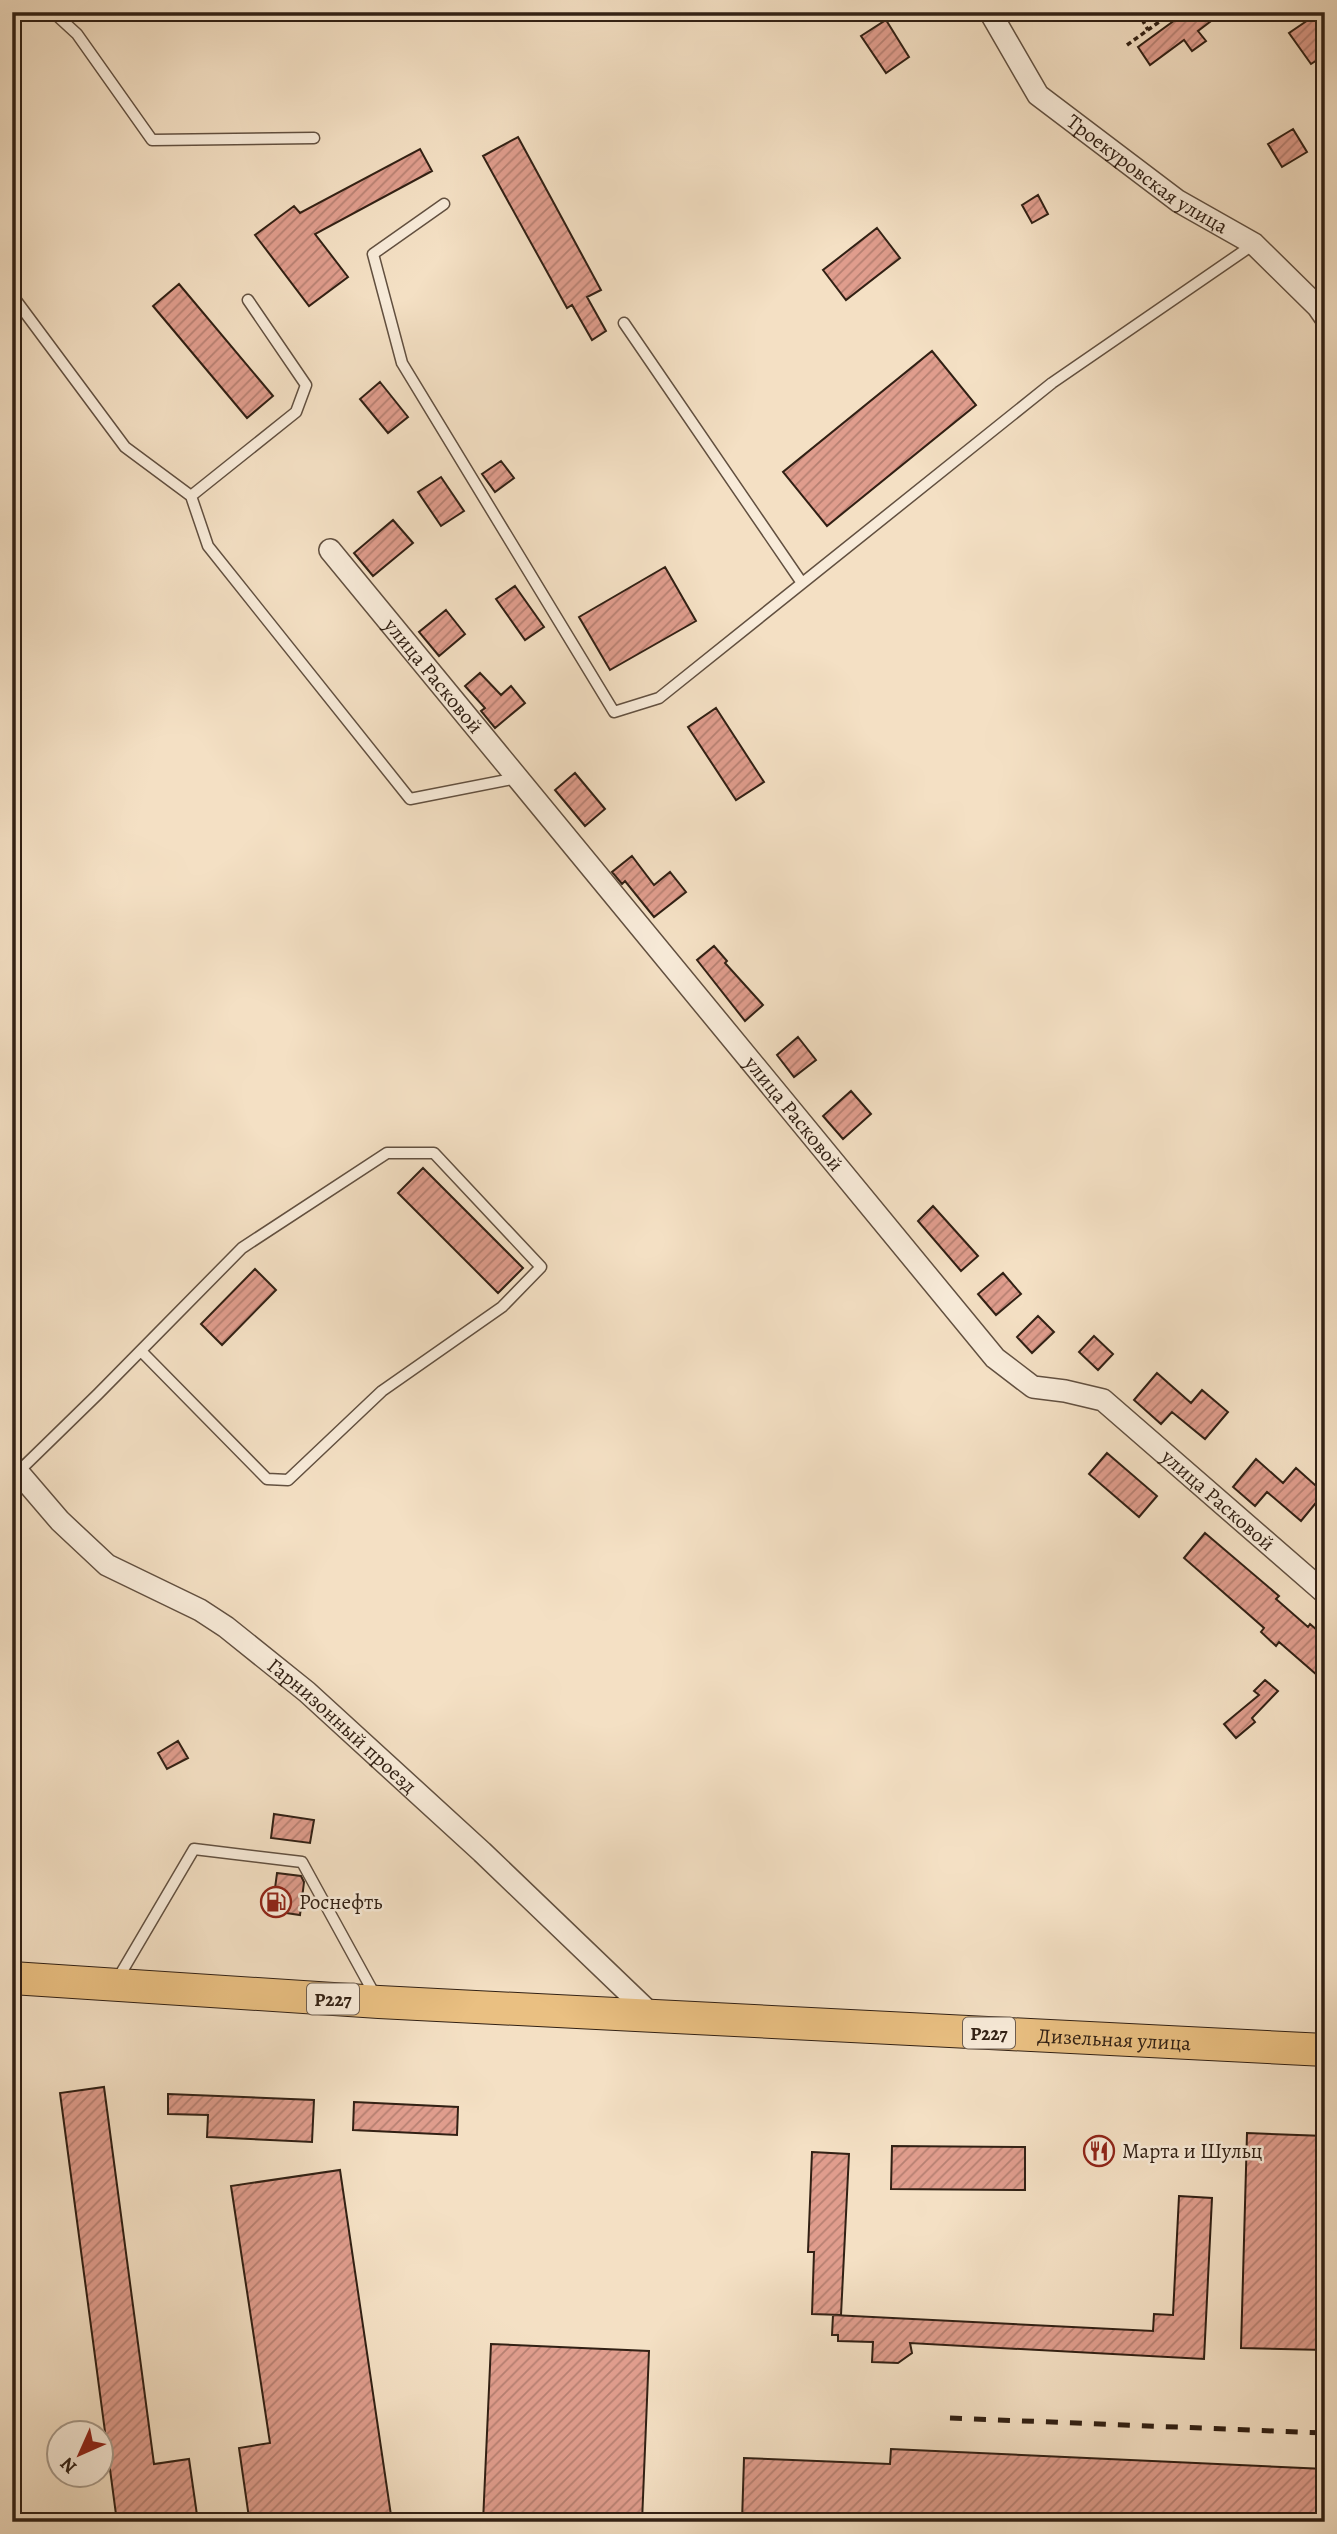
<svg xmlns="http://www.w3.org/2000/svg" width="1337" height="2534" font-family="Alegreya,serif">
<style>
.building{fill:url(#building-hatch);stroke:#312014;stroke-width:2}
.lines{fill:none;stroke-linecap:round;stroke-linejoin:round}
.service-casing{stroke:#625040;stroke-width:13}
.minor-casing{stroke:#625040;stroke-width:24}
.primary-casing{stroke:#312014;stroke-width:34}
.path{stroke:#312014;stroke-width:3.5;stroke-dasharray:5 3.5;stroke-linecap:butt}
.service{stroke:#f8ebd9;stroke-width:10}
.minor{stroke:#f8ebd9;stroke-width:21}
.primary{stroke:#eac082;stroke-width:32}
.rail{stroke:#312014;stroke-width:5;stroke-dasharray:12 12;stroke-linecap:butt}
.labels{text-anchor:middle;stroke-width:5;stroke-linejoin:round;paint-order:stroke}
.shield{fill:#f8ebd9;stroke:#6d5d4f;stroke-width:2}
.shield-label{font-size:19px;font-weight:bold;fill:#312014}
.street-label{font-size:21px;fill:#312014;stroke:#f8ebd9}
.poi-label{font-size:21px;fill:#312014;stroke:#f8ebd9;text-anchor:start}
</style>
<defs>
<pattern id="building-hatch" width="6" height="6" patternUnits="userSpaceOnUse" patternTransform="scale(1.75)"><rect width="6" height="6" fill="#e09d8d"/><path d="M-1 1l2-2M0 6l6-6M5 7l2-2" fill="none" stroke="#b68072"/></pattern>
</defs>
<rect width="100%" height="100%" fill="#f4e0c4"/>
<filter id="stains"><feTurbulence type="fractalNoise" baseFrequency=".00286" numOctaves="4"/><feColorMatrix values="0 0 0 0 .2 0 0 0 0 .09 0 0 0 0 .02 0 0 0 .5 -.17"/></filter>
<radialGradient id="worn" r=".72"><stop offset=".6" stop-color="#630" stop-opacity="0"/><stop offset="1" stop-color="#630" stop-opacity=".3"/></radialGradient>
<path class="building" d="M1186 12H1223L1198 31 1206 41 1192 51 1184 40 1150 65 1138 47Z
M1320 12H1325V55L1311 64 1289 33Z
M886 20 909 57 886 73 861 36Z
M1293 129 1307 152 1282 167 1268 144Z
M518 137 601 290 587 297 606 331 592 340 572 305 567 308 483 156Z
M420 149 432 171 315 234 348 277 309 306 255 235 294 206 300 213Z
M1038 195 1048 214 1032 223 1022 205Z
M877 228 900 258 846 300 823 270Z
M179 284 273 396 247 418 153 306Z
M932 351 976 405 827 526 783 472Z
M380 382 408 417 388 433 360 399Z
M501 461 514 478 495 492 482 474Z
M441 477 464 511 441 526 418 492Z
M393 520 413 543 373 576 354 553Z
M665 567 696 621 610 670 579 617Z
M515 586 544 627 525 640 496 599Z
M446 610 465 634 439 656 419 632Z
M480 673 501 695 511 686 525 703 495 728 481 711 485 708 465 686Z
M716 708 764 782 736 800 688 727Z
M575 773 605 809 585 826 555 790Z
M632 856 654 885 670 872 686 892 654 917 625 881 622 884 612 872Z
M714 946 727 961 725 963 763 1005 745 1021 697 960Z
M798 1037 816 1060 794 1077 777 1055Z
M851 1091 871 1114 843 1139 823 1116Z
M423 1168 523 1268 498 1293 398 1193Z
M933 1206 978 1256 961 1271 918 1221Z
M255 1269 276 1290 222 1345 201 1324Z
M1003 1273 1021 1294 996 1315 978 1294Z
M1038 1316 1054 1332 1032 1353 1017 1337Z
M1094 1336 1113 1354 1098 1370 1079 1352Z
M1157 1373 1191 1403 1202 1390 1228 1412 1205 1439 1172 1412 1161 1424 1134 1400Z
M1107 1453 1157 1496 1139 1517 1089 1474Z
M1256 1459 1283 1483 1296 1468 1324 1493 1301 1521 1267 1492 1255 1506 1233 1487Z
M1205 1533 1279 1596 1276 1599 1308 1627 1310 1624 1325 1637V1682L1279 1642 1276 1646 1261 1632 1264 1628 1184 1558Z
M1265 1680 1278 1691 1252 1718 1255 1722 1236 1738 1224 1724 1259 1695 1254 1691Z
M178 1741 188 1758 167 1769 158 1753Z
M274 1814 314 1820 310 1843 271 1838Z
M277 1873 301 1876 304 1882 300 1915 272 1911Z
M104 2087 154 2464 189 2459 198 2522H117L60 2093Z
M168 2094 314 2100 312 2142 207 2137 208 2115 168 2114Z
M354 2102 458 2107 457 2135 353 2130Z
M1247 2133 1325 2136V2350L1241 2348Z
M892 2146 1025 2147V2190L891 2189Z
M812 2152 849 2154 841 2315 812 2314 814 2252H808Z
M340 2170 392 2522H282L281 2514 249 2518 239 2448 270 2443 231 2186Z
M1179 2196 1212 2198 1204 2359 910 2343 912 2353 898 2363 872 2362 873 2342 838 2341V2335H832L833 2315 1153 2331 1154 2314 1173 2315Z
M491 2344 649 2351 642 2522H483Z
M891 2449 1325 2469V2522H742L744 2458 890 2464Z"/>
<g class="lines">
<g class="service-casing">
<path id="service" d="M53 12 77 34 152 140 314 138
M444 204 373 254 402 363 614 712 659 698 1052 383 1254 244
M12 295 125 447 191 496 208 546 410 799 517 778
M624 323 802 583
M191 496 296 412 306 385 248 300
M18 1472 98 1394 242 1248 387 1153H434L541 1267 502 1307 382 1391 288 1480 267 1479 141 1351
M117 1980 194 1849 302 1862 376 1997"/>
</g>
<g class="minor-casing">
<g id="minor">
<path id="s1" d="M990 12 1038 95 1178 201 1254 244 1318 307 1325 317"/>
<path id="s2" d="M330 550 995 1358 1033 1387 1065 1391 1103 1400 1325 1593"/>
<path id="s3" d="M12 1465 60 1521 107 1565 200 1610 226 1627 307 1692 482 1852 653 2016"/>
</g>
</g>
<g class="primary-casing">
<g id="primary">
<path id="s4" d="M12 1978 379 2002 1325 2050"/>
</g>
</g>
<path class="path" d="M1138 12 1148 30
M1127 45 1173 12"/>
<use href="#service" class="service"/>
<use href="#minor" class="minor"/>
<use href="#primary" class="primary"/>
<path class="rail" d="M950 2418 1325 2433"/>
</g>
<defs>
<g id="fuel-ring" transform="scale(1.575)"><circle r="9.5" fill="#f8ebd9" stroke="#8f2418" stroke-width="1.5"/><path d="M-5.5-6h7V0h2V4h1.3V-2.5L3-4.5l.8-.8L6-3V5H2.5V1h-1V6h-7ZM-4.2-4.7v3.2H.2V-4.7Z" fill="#8f2418"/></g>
<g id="restaurant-ring" transform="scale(1.575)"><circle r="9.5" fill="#f8ebd9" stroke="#8f2418" stroke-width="1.5"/><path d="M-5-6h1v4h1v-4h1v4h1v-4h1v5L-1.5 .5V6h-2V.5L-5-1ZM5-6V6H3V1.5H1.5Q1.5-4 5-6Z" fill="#8f2418"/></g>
</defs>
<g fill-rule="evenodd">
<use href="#fuel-ring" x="276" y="1902"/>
<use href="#restaurant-ring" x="1099" y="2151"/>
</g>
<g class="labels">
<g class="shield">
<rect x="307" y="1983.5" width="52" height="31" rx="5"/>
<rect x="963" y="2017.5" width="52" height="31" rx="5"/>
</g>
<g class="shield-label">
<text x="333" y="2006">Р227</text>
<text x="989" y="2040">Р227</text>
</g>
<g class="street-label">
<text dy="7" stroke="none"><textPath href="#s1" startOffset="231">Троекуровская улица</textPath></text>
<text dy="7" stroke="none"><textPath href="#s2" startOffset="163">улица Расковой</textPath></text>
<text dy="7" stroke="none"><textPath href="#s2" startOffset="730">улица Расковой</textPath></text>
<text dy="7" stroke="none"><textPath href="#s2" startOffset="1318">улица Расковой</textPath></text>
<text dy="7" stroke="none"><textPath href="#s3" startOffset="425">Гарнизонный проезд</textPath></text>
<text dy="7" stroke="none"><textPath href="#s4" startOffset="1104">Дизельная улица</textPath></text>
</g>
<g class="poi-label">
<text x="299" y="1909">Роснефть</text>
<text x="1122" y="2158">Марта и Шульц</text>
</g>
</g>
<rect width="1337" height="2534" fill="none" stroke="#f4e0c4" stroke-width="42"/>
<rect x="14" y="14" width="1309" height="2506" fill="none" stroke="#312014" stroke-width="3.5"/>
<rect x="21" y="21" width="1295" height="2492" fill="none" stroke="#312014" stroke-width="2"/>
<g transform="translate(80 2454) rotate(225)"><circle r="33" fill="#f8ebd9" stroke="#a89a8a" stroke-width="2"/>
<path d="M0-5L12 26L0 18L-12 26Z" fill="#8f2418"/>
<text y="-10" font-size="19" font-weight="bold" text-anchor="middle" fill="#312014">N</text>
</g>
<rect width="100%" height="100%" filter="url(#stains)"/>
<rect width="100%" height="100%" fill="url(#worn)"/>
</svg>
